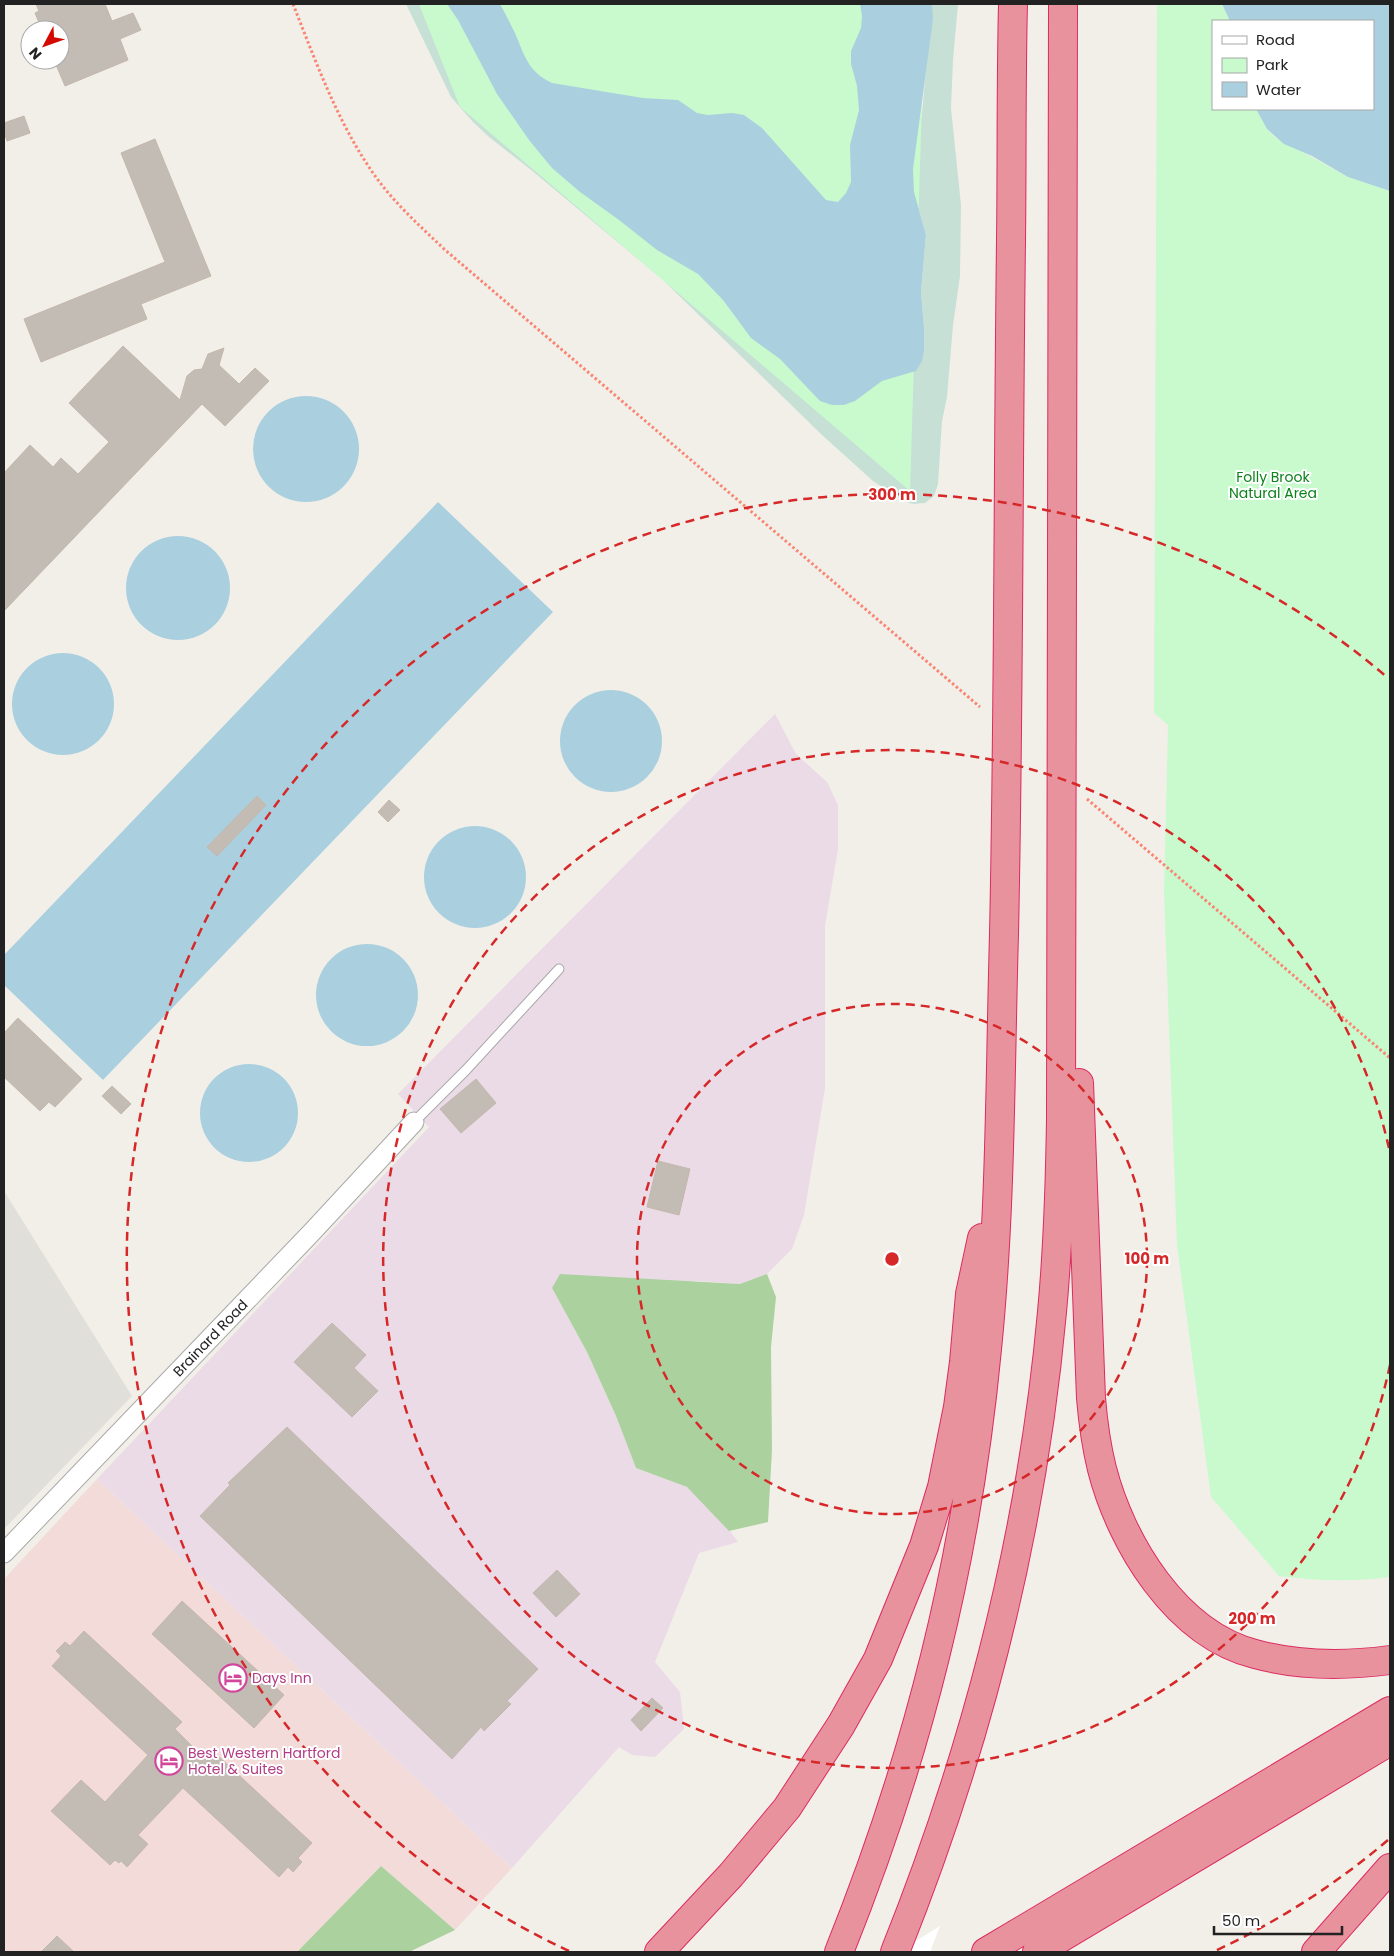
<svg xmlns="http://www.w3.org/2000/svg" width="1394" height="1956" font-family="Poppins,sans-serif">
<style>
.commercial{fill:#f2dbd9}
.industrial{fill:#ebdbe7}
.airport{fill:#e1dfda}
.forest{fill:#abd19e}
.wetland{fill:#c6e0d5}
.park{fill:#c8face}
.water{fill:#aad0df}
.pier{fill:#fff}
.building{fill:#c3bcb5;stroke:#c4b7ab}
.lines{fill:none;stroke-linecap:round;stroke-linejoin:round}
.lane-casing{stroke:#a9a9a9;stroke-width:11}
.street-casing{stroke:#a9a9a9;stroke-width:21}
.highway-casing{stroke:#db2b5f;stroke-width:30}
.path{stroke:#f98673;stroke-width:3;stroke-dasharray:2.5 2.5;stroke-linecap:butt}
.lane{stroke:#fff;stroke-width:9}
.street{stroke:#fff;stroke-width:19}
.highway{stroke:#e8929e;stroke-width:28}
.ring{fill:none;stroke:#d62828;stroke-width:2.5;stroke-dasharray:9 6}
.labels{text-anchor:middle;stroke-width:4;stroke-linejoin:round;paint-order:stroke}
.park-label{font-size:14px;fill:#0d831c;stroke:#fff}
.street-label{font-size:14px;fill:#222;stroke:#fff}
.hotel-label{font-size:14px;fill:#b23c85;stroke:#fff;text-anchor:start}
.centre{fill:#d62828;stroke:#fff;stroke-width:2.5}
.ring-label{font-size:15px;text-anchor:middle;font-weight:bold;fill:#d62828;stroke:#fff;stroke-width:4;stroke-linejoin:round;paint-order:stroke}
</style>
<rect width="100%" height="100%" fill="#f2efe9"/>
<path class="commercial" d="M97 1479 512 1868 455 1930 381 1866 297 1952H4V1579Z"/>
<path class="industrial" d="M775 714 796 754 827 782 838 805V849L825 926V1088L804 1215 792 1249 767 1274 740 1284 698 1281 552 1288 587 1352 616 1416 636 1468 687 1487 725 1524 738 1542 699 1553 655 1662 680 1692 684 1729 655 1757 632 1755 619 1747 512 1868 97 1479 429 1127 398 1094Z"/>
<path class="airport" d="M4 1191 132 1396 4 1529Z"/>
<path class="forest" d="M560 1274 740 1284 767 1274 776 1297 771 1347 772 1450 768 1522 729 1531 687 1487 636 1468 616 1416 587 1352 552 1288Z
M381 1866 455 1930 409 1952H297Z"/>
<path class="wetland" d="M406 4H447L924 350V327L921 292 926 235 914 192 913 169 922 113 932 4H958L953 60 951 108 961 205 960 276 953 325 947 397 942 421 938 484 934 496 925 503 913 504 903 501 873 481 822 435 662 279 530 169 489 137 473 122 451 97Z"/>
<path class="park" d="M419 4H925L910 491 460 107Z
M1157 4H1222L1230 21H1213V109H1256L1267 129 1275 137 1348 177 1390 191V1577C1351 1582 1318 1581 1279 1576L1211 1497 1177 1245 1164 892 1168 725 1154 713Z"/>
<path class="water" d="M447 4H500C505 13 510 23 515 33 524 54 528 72 552 83L643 98 678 100 697 113 708 115 732 113 744 115 762 128 826 200 838 202 846 193 851 182 850 145 859 110 857 86 851 64V51L861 28 862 16 860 4H932L933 19 913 169 914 192 926 235 921 292 924 327V350L922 361 916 371 882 381 855 401 844 405H832L820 401 780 359 751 338 723 300 698 274 657 250 619 220 580 192 552 168 529 140 497 94 458 20Z
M1222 4H1390V191L1348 177 1312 156 1284 144 1267 129 1256 109H1373V21H1230Z
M253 449a53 53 0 1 1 106 0a53 53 0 1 1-106 0Z
M438 502 553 612 103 1080 4 985V955Z
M126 588a52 52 0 1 1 104 0a52 52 0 1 1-104 0Z
M12 704a51 51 0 1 1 102 0a51 51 0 1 1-102 0Z
M560 741a51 51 0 1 1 102 0a51 51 0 1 1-102 0Z
M424 877a51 51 0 1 1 102 0a51 51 0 1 1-102 0Z
M316 995a51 51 0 1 1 102 0a51 51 0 1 1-102 0Z
M200 1113a49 49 0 1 1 98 0a49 49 0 1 1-98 0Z"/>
<path class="pier" d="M940 1926 930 1952H896L919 1939Z"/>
<path class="building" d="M36 4H105L112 21 133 13 141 30 120 39 128 60 65 86 54 60H60V30H42L35 13 39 11Z
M24 116 30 133 7 141 4 132V123Z
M155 139 211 276 141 304 147 319 41 362 24 319 165 262 121 153Z
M123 346 180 400 187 376 194 370 202 369 208 354 224 348 219 365 239 384 255 368 269 381 225 426 202 404 4 611V473L30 445 53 467 61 458 78 474 109 442 69 403Z
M257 796 266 805 217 856 207 847Z
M389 800 400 810 388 822 378 812Z
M18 1018 82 1079 55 1107 49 1102 40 1111 4 1077V1033Z
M476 1079 496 1103 461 1133 440 1109Z
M112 1086 131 1104 121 1114 102 1096Z
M658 1161 690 1169 679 1215 647 1207Z
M332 1323 366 1355 354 1368 378 1391 352 1417 294 1362Z
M287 1427 538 1669 507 1701 511 1704 484 1731 481 1727 452 1759 200 1516 230 1485 228 1483Z
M557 1570 580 1594 556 1617 533 1593Z
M182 1601 284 1695 254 1728 152 1634Z
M84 1631 182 1722 175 1729 207 1761 215 1753 312 1843 298 1858 302 1862 293 1872 288 1867 279 1877 183 1788 138 1835 148 1844 127 1867 121 1861 119 1863 115 1860 110 1865 51 1811 81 1780 105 1802 148 1755 52 1666 61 1656 56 1651 65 1642 70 1646Z
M652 1698 663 1708 641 1731 631 1720Z
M57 1936 74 1952H41Z"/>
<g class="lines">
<g class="lane-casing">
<path id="lane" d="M414 1122 466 1070 559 969"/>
</g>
<g class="street-casing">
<g id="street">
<path id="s1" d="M4 1553 312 1232 414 1122"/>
</g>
</g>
<g class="highway-casing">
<path id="highway" d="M1079 1083 1091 1398C1093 1422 1096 1445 1102 1469 1121 1543 1176 1634 1255 1654 1299 1666 1345 1666 1390 1660
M659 1952 731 1875 787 1808 841 1725 878 1659 924 1546 942 1487 958 1407 964 1362 970 1294 982 1238
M839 1952C918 1756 967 1560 987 1349 1001 1211 1000 1072 1004 934 1009 703 1008 472 1011 241 1012 162 1011 83 1013 4
M895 1952C977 1748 1032 1532 1052 1312 1058 1248 1060 1184 1061 1119L1063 4
M986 1952 1390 1711
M1037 1952 1390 1741
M1316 1952 1390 1868"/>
</g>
<path class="path" d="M293 4C316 62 337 121 373 173 393 202 419 225 444 249L980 707
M1087 799 1390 1058"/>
<use href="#lane" class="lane"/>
<use href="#street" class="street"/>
<use href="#highway" class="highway"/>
</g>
<g class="ring">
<circle cx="892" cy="1259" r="255"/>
<path d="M1390 1365A509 509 0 1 1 1390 1153"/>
<path d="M1388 1840A764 764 0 0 1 1215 1951M569 1951A764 764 0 1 1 1388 678"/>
</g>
<defs>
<g id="hotel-ring" transform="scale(1.4375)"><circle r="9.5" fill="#fff" stroke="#d1479c" stroke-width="1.5"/><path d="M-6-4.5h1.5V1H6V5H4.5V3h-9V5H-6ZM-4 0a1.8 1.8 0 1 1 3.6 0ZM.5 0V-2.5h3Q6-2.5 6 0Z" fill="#d1479c"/></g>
</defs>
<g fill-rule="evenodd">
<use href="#hotel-ring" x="233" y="1678"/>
<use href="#hotel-ring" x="169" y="1761"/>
</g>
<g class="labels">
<g class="park-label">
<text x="1273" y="482">Folly Brook<tspan x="1273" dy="16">Natural Area</tspan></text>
</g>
<g class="street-label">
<text dy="5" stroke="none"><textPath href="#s1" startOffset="298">Brainard Road</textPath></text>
</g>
<g class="hotel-label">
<text x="252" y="1683">Days Inn</text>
<text x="188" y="1758">Best Western Hartford<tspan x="188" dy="16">Hotel &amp; Suites</tspan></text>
</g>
</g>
<circle cx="892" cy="1259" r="8" class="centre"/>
<g class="ring-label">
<text x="892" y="500">300 m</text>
<text x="1147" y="1264">100 m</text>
<text x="1252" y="1624">200 m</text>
</g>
<rect width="1394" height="1956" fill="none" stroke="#222222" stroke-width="10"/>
<rect x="1212" y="20" width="162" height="90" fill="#ffffff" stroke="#a7a7a7"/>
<rect x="1222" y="36" width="25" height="8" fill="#ffffff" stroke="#a7a7a7"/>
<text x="1256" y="45" font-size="15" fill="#222222">Road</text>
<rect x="1222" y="58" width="25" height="15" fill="#c8face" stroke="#a7a7a7"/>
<text x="1256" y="70" font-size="15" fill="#222222">Park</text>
<rect x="1222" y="82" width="25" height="15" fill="#aad0df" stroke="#a7a7a7"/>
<text x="1256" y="95" font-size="15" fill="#222222">Water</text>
<g transform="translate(45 45) rotate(229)"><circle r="24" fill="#ffffff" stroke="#a7a7a7"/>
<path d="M0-4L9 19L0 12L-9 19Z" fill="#d30a01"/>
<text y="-8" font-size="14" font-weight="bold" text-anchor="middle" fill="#222222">N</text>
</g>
<path d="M1214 1926v8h128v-8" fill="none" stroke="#222222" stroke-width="2.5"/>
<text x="1222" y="1926" font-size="15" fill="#222222" stroke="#ffffff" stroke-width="4" paint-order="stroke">50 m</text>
</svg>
